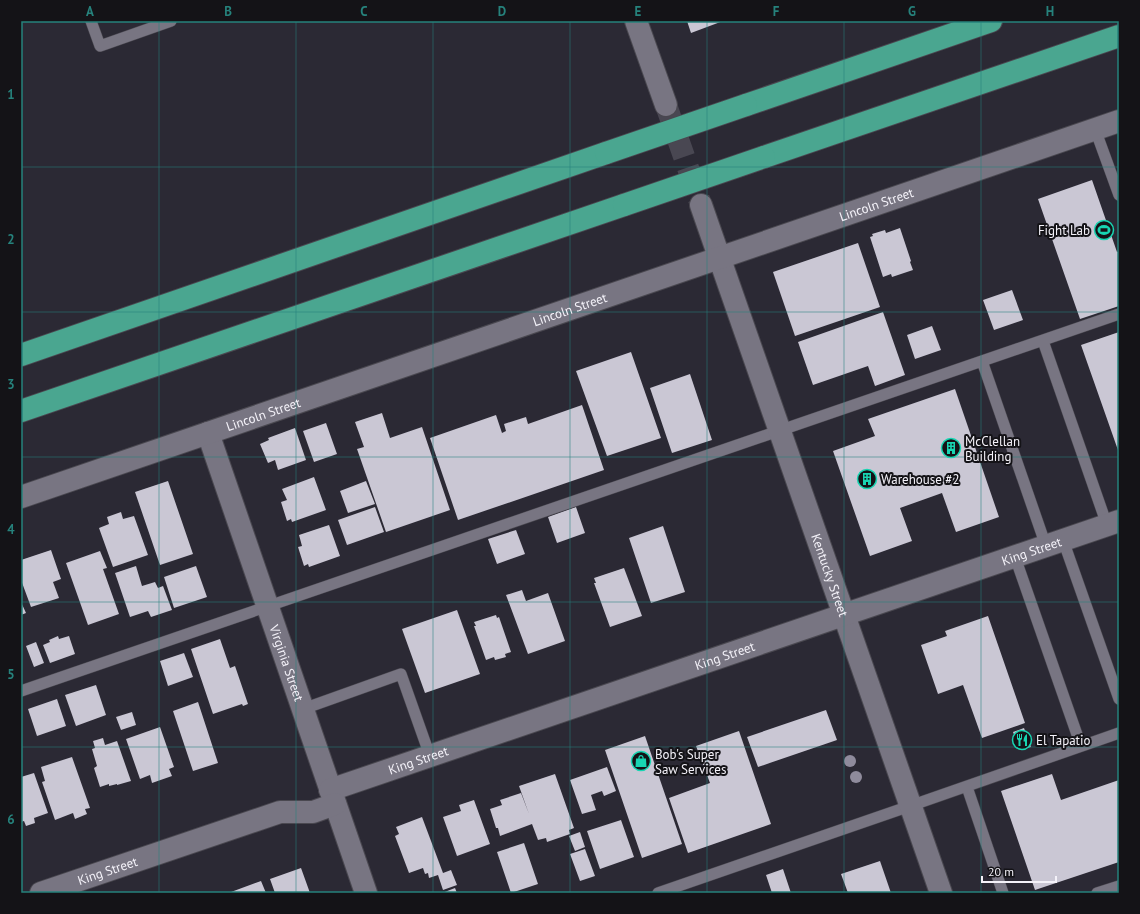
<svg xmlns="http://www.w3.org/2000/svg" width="1140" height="914" font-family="'PT Sans',sans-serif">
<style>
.building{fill:#cac7d4}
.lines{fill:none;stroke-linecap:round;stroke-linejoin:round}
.minor-tunnel{stroke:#494752;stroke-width:22;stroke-dasharray:22 11;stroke-linecap:butt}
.service-casing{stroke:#4a4850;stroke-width:12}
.minor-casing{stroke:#4a4850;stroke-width:24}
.motorway-casing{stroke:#4a4850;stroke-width:24}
.service{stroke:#787582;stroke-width:11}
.minor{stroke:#787582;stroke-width:22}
.motorway{stroke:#4aa690;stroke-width:22}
.motorway-bridge-casing{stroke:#4a4850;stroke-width:24;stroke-linecap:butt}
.motorway-bridge{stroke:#4aa690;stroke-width:22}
.tree{fill:#8f8b9c}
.grid{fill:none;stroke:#26827c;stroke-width:1;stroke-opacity:0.55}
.labels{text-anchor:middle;stroke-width:4;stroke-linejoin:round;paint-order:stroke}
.street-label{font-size:13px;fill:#f4f2f9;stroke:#141317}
.poi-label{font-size:13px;fill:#f4f2f9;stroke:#141317;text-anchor:start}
.neatline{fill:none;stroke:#26827c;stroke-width:1.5}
.grid-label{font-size:13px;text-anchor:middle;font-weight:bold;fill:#26827c}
</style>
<rect width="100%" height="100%" fill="#2b2934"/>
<path class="building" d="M687 21H723L691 33Z
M1092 180 1117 252 1119 251V306L1080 319 1038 199Z
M900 228 911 261 910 262 913 270 892 277 891 274 883 277 870 237 873 236 872 234 885 230 886 233Z
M858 243 880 307 795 336 773 272Z
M1012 290 1023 320 994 330 983 300Z
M883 312 905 375 875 386 868 366 813 385 798 342Z
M932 326 941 350 915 359 907 335Z
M1119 332V453L1081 345Z
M631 352 661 438 607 456 576 371Z
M690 374 712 440 672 453 650 388Z
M955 389 999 517 956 532 942 493 900 508 912 541 870 556 833 451 875 436 868 419Z
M582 405 604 470 458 520 430 438 496 415 502 433 506 431 504 424 526 417 528 424Z
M382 413 390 438 422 427 450 510 386 532 357 449 364 447 355 422Z
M326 423 337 454 314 462 303 431Z
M295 428 306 460 278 470 275 460 268 463 260 444 269 440 268 438Z
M314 477 326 510 292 522 291 519 287 521 281 502 287 500 282 489Z
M168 481 193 554 160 565 135 492Z
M366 481 375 504 348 513 340 491Z
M375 507 384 532 347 545 338 520Z
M576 507 585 533 557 543 548 517Z
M121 512 123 519 134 516 148 555 113 567 99 528 109 524 107 517Z
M329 525 340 556 309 567 308 564 304 566 298 547 302 546 299 535Z
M663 526 685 592 651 603 629 538Z
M516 530 525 554 497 564 488 539Z
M51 550 61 579 53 582 59 598 31 607 21 580V560Z
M100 551 107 568 103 569 119 614 88 625 66 563Z
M136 566 142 586 155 582 158 588 163 586 172 610 151 617 148 611 130 617 115 573Z
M196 566 207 597 174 608 164 577Z
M624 568 642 616 610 627 594 583H596L594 578Z
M522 590 526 601 548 593 565 641 528 654 506 595Z
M21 602 26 613 21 615Z
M457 610 480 674 425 693 402 629Z
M496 615 497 618 499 617 511 652 505 654 506 657 495 660 494 657 486 660 474 626H476L474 622Z
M988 616 1025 723 982 738 963 685 938 694 921 645 947 636 945 631Z
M58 636 59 639 69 636 75 654 50 663 43 645 50 642 49 640Z
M220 639 230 668 235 666 248 704 243 706 242 704 213 714 191 649Z
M36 642 44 663 34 667 26 646Z
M184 653 193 677 168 686 160 661Z
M96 685 106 715 76 726 65 695Z
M57 699 66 726 37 736 28 709Z
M198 702 218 763 193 771 173 711Z
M826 710 837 740 758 767 747 737Z
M132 712 136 725 121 730 116 717Z
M160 727 174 767 169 769 172 776 152 783 150 775 140 779 126 739Z
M1024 728 1031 747 1020 750 1013 732Z
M739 731 771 824 688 853 669 798 710 783 696 746Z
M645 736 682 844 642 858 605 750Z
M103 738 105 745 117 741 131 781 117 785V784L109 786V784L100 787 94 768 97 766 92 749 95 748 93 741Z
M72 757 90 808 85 809 87 814 75 819 73 813 55 820 42 782 45 781 41 767Z
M607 767 616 791 604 796 602 791 591 795 596 810 582 814 570 780Z
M34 773 48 813 34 818 35 823 26 826 24 821 21 822V777Z
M555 774 574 828 569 830 570 834 547 842 546 838 538 840 532 824 500 836 498 828H496L490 809 502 805 500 800 521 793 529 814 519 786Z
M1052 774 1061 800 1119 780V862L1035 890 1001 791Z
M474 800 490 844 457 856 443 817 461 811 459 805Z
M422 817 443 873 451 870 457 885 443 890 438 875 429 878 428 873 425 874 423 868 409 873 395 836 399 834 396 827Z
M621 820 634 857 600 869 587 831Z
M580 832 585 847 575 851 569 836Z
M524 843 538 884 511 893 497 852Z
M585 849 595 876 580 881 570 854Z
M880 861 891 893H848L841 874Z
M301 868 310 893H275L270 879Z
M783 869 791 893H772L766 875Z
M261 881 266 893H231V892Z
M455 888 457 893H442Z"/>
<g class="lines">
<path class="minor-tunnel" d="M666 105 701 205"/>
<g class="service-casing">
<path id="service" d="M91 21 100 46 171 21
M1095 129 1119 195
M1043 341 1107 525
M982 361 1046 546
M1063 540 1119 699
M1015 557 1081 746
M21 691 1119 314
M303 709 401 674 430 756
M967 787 1003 893
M658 893 910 806 1119 733
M1097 893 1119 886"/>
</g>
<g class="minor-casing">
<g id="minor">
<path d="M636 21 666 105"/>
<path id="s1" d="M701 205 941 893"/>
<path id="s2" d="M208 433 366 893"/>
<path id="s3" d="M21 497 1119 121"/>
<path id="s4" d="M330 790 1119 521"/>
<path id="s5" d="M41 893 280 812H313L335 804"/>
</g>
</g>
<g class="motorway-casing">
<path id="motorway" d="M746 105 991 21
M764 157 1119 36
M21 355 606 153
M21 411 624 205"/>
</g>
<use href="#service" class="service"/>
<use href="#minor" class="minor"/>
<use href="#motorway" class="motorway"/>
<g class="motorway-bridge-casing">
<path id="motorway-bridge" d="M606 153 746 105
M624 205 764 157"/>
</g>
<use href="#motorway-bridge" class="motorway-bridge"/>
</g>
<g class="tree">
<circle cx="850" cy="761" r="6"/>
<circle cx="856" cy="777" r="6"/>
</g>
<path class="grid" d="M159 21V893M296 21V893M433 21V893M570 21V893M707 21V893M844 21V893M981 21V893M21 167H1119M21 312H1119M21 457H1119M21 602H1119M21 747H1119"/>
<defs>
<g id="stadium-ring" transform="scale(1)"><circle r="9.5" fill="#141317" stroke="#18d5b2" stroke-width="1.5"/><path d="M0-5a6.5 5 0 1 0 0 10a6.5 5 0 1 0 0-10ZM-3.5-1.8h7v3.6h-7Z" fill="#18d5b2"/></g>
<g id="building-ring" transform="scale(1)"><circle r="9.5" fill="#141317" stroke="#18d5b2" stroke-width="1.5"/><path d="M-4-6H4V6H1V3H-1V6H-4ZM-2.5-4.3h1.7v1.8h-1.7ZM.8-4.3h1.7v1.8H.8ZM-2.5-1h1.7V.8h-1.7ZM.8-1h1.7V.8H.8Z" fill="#18d5b2"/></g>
<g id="restaurant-ring" transform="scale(1)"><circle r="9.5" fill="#141317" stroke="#18d5b2" stroke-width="1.5"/><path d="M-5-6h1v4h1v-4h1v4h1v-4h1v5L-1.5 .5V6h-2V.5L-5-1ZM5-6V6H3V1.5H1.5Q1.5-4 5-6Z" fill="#18d5b2"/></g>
<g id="shop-ring" transform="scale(1)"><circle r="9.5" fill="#141317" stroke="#18d5b2" stroke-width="1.5"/><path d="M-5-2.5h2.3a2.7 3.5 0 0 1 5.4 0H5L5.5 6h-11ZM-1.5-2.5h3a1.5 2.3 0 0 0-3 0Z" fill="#18d5b2"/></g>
</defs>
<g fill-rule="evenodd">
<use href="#stadium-ring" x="1104" y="230"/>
<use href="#building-ring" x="951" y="448"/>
<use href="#building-ring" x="867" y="479"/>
<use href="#restaurant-ring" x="1022" y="740"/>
<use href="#shop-ring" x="641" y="761"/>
</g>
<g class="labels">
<g class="street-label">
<text dy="5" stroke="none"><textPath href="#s3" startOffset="904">Lincoln Street</textPath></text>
<text dy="5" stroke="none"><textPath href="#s3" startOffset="580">Lincoln Street</textPath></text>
<text dy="5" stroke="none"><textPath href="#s3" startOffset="256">Lincoln Street</textPath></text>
<text dy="5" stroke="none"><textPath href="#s4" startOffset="741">King Street</textPath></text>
<text dy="5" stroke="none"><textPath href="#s1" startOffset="392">Kentucky Street</textPath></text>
<text dy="5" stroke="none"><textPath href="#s4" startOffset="417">King Street</textPath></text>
<text dy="5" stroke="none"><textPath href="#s2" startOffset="243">Virginia Street</textPath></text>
<text dy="5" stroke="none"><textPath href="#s4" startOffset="93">King Street</textPath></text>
<text dy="5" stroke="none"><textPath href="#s5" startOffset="70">King Street</textPath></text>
</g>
<g class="poi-label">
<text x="1090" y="235" text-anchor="end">Fight Lab</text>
<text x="965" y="446">McClellan<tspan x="965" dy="15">Building</tspan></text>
<text x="881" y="484">Warehouse #2</text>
<text x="1036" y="745">El Tapatio</text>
<text x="655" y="759">Bob's Super<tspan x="655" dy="15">Saw Services</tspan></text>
</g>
</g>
<rect width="1140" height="914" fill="none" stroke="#141317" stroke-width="44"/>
<path d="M982 876v6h74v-6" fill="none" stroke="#f4f2f9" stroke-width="2"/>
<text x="988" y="876" font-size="12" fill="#f4f2f9" stroke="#141317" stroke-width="3" paint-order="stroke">20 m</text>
<rect x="22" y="22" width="1096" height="870" class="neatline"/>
<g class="grid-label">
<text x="90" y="16">A</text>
<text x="228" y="16">B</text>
<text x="364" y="16">C</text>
<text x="502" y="16">D</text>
<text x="638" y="16">E</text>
<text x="776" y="16">F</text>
<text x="912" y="16">G</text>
<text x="1050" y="16">H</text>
<text x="11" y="99">1</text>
<text x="11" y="244">2</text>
<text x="11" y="389">3</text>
<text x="11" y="534">4</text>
<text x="11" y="679">5</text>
<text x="11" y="824">6</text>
</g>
</svg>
